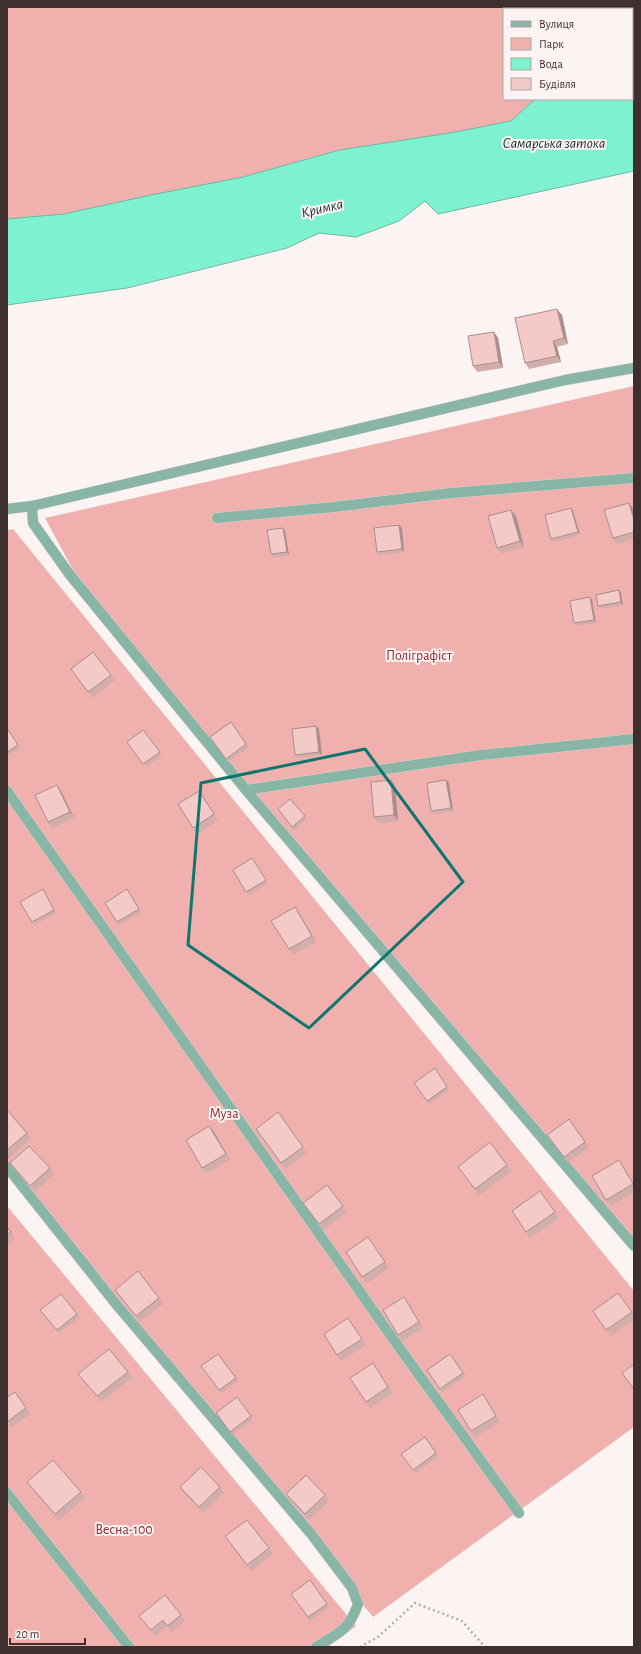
<svg xmlns="http://www.w3.org/2000/svg" width="641" height="1654" font-family="'Alegreya Sans',sans-serif">
<style>
.green{fill:#f0b0ad}
.water{fill:#7ef2d0;stroke:#6bb89f}
.lines{fill:none;stroke-linecap:round;stroke-linejoin:round}
.service-casing{stroke:#dad1d0;stroke-width:11}
.minor-casing{stroke:#dad1d0;stroke-width:11}
.path{stroke:#b7acab;stroke-width:2.5;stroke-dasharray:2 3;stroke-linecap:butt}
.service{stroke:#88b5a6;stroke-width:10}
.minor{stroke:#88b5a6;stroke-width:10}
.wall{fill:#d1aeac}
.shaded-wall{fill:#aa8d8c}
.building{fill:#f3cac8;stroke:#aa8d8c}
.marked{fill:none;stroke:#0f766e;stroke-width:3;stroke-linejoin:round}
.labels{text-anchor:middle;stroke-width:4;stroke-linejoin:round;paint-order:stroke}
.park-label{font-size:14px;fill:#96272e;stroke:#fcf4f3}
.water-label{font-size:15px;font-style:italic;fill:#192e28;stroke:#fcf4f3}
</style>
<rect width="100%" height="100%" fill="#fcf4f3"/>
<path class="green" d="M7 7H634V76H632V9H504V99H535L511 121 456 132 340 150 243 177 64 214 7 219Z
M634 386V1243L430 1007 80 583 45 518Z
M13 529 634 1291V1427L373 1617 7 1172V530Z
M7 1206 356 1626 328 1647H7Z"/>
<path class="water" d="M632 76H634V171L438 214 425 201 399 221 356 237 319 233 287 248 127 288 7 305V219L64 214 151 195 243 177 340 150 456 132 511 121 535 99H632Z"/>
<g class="lines">
<g class="service-casing">
<path id="service" d="M32 506 33 523 70 575 246 790 634 1246
M217 518 334 507 451 493 634 478
M246 790 481 755 634 739
M7 791 401 1350 519 1513
M7 1167 116 1304 312 1535 352 1588 358 1604C348 1632 339 1632 316 1647
M7 1493 129 1647"/>
</g>
<g class="minor-casing">
<path id="minor" d="M7 509 32 506 565 380 634 368"/>
</g>
<path class="path" d="M360 1647 378 1637 415 1603 462 1621 485 1647"/>
<use href="#service" class="service"/>
<use href="#minor" class="minor"/>
</g>
<path class="wall" d="M562 315 568 344 557 347 561 362 529 369 525 363Z
M494 332 498 338 503 368 477 372 473 366Z
M629 503 633 509 634 512V539L617 544 613 538Z
M573 511 580 535 554 542 551 539Z
M516 516 524 547 501 554 497 548Z
M402 528 404 552 379 555 377 552Z
M285 531 289 555 273 558 271 554Z
M619 590 621 593 623 605 600 609 598 606Z
M592 600 596 623 576 626 574 623Z
M71 669 111 675 115 680 93 698Z
M231 722 249 747 228 762 210 737Z
M316 726 319 729 322 755 298 758 295 755Z
M7 727 20 748 7 756Z
M143 730 162 755 146 767 127 742Z
M391 780 395 786 398 821 378 823 374 817Z
M446 780 449 783 453 811 433 814 431 811Z
M61 791 74 818 52 828 48 822Z
M203 796 218 820 197 834 193 828Z
M278 809 305 816 307 819 294 830Z
M252 858 268 883 249 895 233 870Z
M43 889 56 913 34 925 32 922Z
M129 892 141 912 119 925 117 922Z
M299 913 316 942 293 955 289 949Z
M435 1068 449 1090 429 1104 414 1083Z
M7 1110 27 1133 31 1139 8 1159 7 1158Z
M278 1112 307 1153 285 1169 256 1129Z
M569 1119 589 1147 568 1163 547 1135Z
M209 1126 230 1160 206 1173 202 1168Z
M619 1160 634 1185V1192L611 1206 606 1200Z
M10 1163 50 1168 54 1174 35 1192 14 1169Z
M507 1165 512 1171 479 1195 462 1173Z
M540 1191 559 1218 530 1238 512 1211Z
M303 1203 343 1206 347 1212 323 1230Z
M7 1227 15 1238 7 1244Z
M368 1237 389 1268 367 1283 346 1252Z
M115 1290 159 1298 163 1304 140 1322Z
M618 1293 634 1316V1319L611 1336 593 1311Z
M408 1303 423 1328 402 1341 398 1335Z
M43 1313 77 1314 80 1317 59 1333Z
M352 1324 366 1345 341 1361 337 1355Z
M450 1354 466 1376 442 1392 427 1370Z
M373 1363 393 1393 370 1408 350 1378Z
M201 1366 236 1378 238 1381 221 1393Z
M128 1372 132 1378 101 1402 78 1374Z
M15 1392 30 1414 12 1427 7 1420Z
M237 1397 253 1419 232 1435 216 1413Z
M487 1400 500 1422 475 1437 471 1431Z
M425 1437 438 1456 415 1473 401 1454Z
M27 1482 81 1492 85 1498 59 1520 31 1488Z
M180 1487H220L224 1493 203 1513 184 1493Z
M286 1494 325 1495 329 1501 309 1520 290 1500Z
M229 1542 269 1548 273 1554 251 1571Z
M310 1580 329 1607 310 1621 291 1594Z
M181 1615 185 1621 171 1632 167 1626 155 1636 139 1616Z"/>
<path class="shaded-wall" d="M557 309 562 315 568 344 564 338Z
M494 332 498 338 503 368 499 362Z
M553 341 557 347 561 362 557 356Z
M629 503 633 509 634 512V520Z
M571 508 573 511 580 535 578 532Z
M511 510 516 516 524 547 520 541Z
M399 525 402 528 404 552 402 549Z
M283 528 285 531 289 555 287 552Z
M619 590 621 593 623 605 621 602Z
M590 597 592 600 596 623 594 620Z
M316 726 319 729 322 755 319 752Z
M391 780 395 786 398 821 394 815Z
M446 780 449 783 453 811 451 808Z
M57 785 61 791 74 818 70 812Z
M295 907 299 913 316 942 312 936Z
M209 1126 214 1132 230 1160 226 1154Z
M404 1297 408 1303 423 1328 419 1322Z"/>
<path class="building" d="M557 309 564 338 553 341 557 356 525 363 515 318Z
M494 332 499 362 473 366 468 336Z
M629 503 634 520V532L613 538 604 510Z
M571 508 578 532 551 539 545 515Z
M511 510 520 541 497 548 488 516Z
M399 525 402 549 377 552 374 528Z
M283 528 287 552 271 554 267 530Z
M619 590 621 602 598 606 596 595Z
M590 597 594 620 574 623 570 601Z
M93 652 111 675 88 692 71 669Z
M231 722 246 744 226 759 210 737Z
M316 726 319 752 295 755 292 729Z
M7 728 18 745 7 752Z
M143 730 160 752 143 764 127 742Z
M391 780 394 815 374 817 371 782Z
M446 780 451 808 431 811 427 783Z
M57 785 70 812 48 822 35 795Z
M199 791 214 814 193 828 178 804Z
M290 799 305 816 292 827 278 809Z
M252 858 266 880 246 892 233 870Z
M43 889 54 910 32 922 20 902Z
M127 889 139 909 117 922 105 903Z
M295 907 312 936 289 949 271 921Z
M435 1068 447 1087 427 1101 414 1083Z
M7 1110 27 1133 7 1150Z
M278 1112 303 1147 281 1163 256 1129Z
M569 1119 585 1142 564 1157 547 1135Z
M209 1126 226 1154 202 1168 186 1140Z
M490 1142 507 1165 475 1189 458 1167Z
M29 1146 50 1168 30 1186 10 1163Z
M619 1160 633 1184 606 1200 592 1176Z
M327 1185 343 1206 319 1224 303 1203Z
M540 1191 555 1212 526 1232 512 1211Z
M7 1227 11 1232 7 1235Z
M368 1237 385 1262 362 1277 346 1252Z
M138 1271 159 1298 136 1316 115 1290Z
M618 1293 632 1312 606 1330 593 1311Z
M61 1294 77 1314 57 1330 40 1310Z
M404 1297 419 1322 398 1335 383 1310Z
M348 1318 362 1339 337 1355 324 1334Z
M109 1349 128 1372 97 1396 78 1374Z
M218 1354 236 1378 219 1390 201 1366Z
M450 1354 463 1373 440 1389 427 1370Z
M373 1363 388 1387 366 1402 350 1378Z
M634 1364V1389L622 1373Z
M15 1392 26 1408 8 1421 7 1420V1397Z
M483 1394 496 1416 471 1431 458 1410Z
M237 1397 251 1416 230 1432 216 1413Z
M425 1437 436 1453 413 1470 401 1454Z
M53 1460 81 1492 55 1514 27 1482Z
M201 1467 220 1487 199 1507 180 1487Z
M306 1475 325 1495 305 1514 286 1494Z
M247 1520 269 1548 247 1565 225 1536Z
M310 1580 327 1604 308 1617 291 1594Z
M165 1595 181 1615 167 1626 163 1620 151 1630 139 1616Z"/>
<path class="marked" d="M365 749 463 882 309 1028 188 945 201 783Z"/>
<g class="labels">
<g class="park-label">
<text x="419" y="660">Поліграфіст</text>
<text x="224" y="1118">Муза</text>
<text x="124" y="1534">Весна-100</text>
</g>
<g class="water-label">
<text x="554" y="148">Самарська затока</text>
<text transform="translate(322 208) rotate(-13)" y="5">Кримка</text>
</g>
</g>
<rect width="641" height="1654" fill="none" stroke="#3f2f2e" stroke-width="16"/>
<rect x="503" y="8" width="130" height="92" fill="#fcf4f3" stroke="#b0a5a4"/>
<rect x="511" y="21" width="20" height="6" fill="#88b5a6" stroke="#b0a5a4"/>
<text x="539" y="28" font-size="12" fill="#3f2f2e">Вулиця</text>
<rect x="511" y="38" width="20" height="12" fill="#f0b0ad" stroke="#b0a5a4"/>
<text x="539" y="48" font-size="12" fill="#3f2f2e">Парк</text>
<rect x="511" y="58" width="20" height="12" fill="#7ef2d0" stroke="#b0a5a4"/>
<text x="539" y="68" font-size="12" fill="#3f2f2e">Вода</text>
<rect x="511" y="78" width="20" height="12" fill="#f3cac8" stroke="#b0a5a4"/>
<text x="539" y="88" font-size="12" fill="#3f2f2e">Будівля</text>
<path d="M10 1638v6h75v-6" fill="none" stroke="#3f2f2e" stroke-width="2"/>
<text x="16" y="1638" font-size="12" fill="#3f2f2e" stroke="#fcf4f3" stroke-width="3" paint-order="stroke">20 m</text>
</svg>
